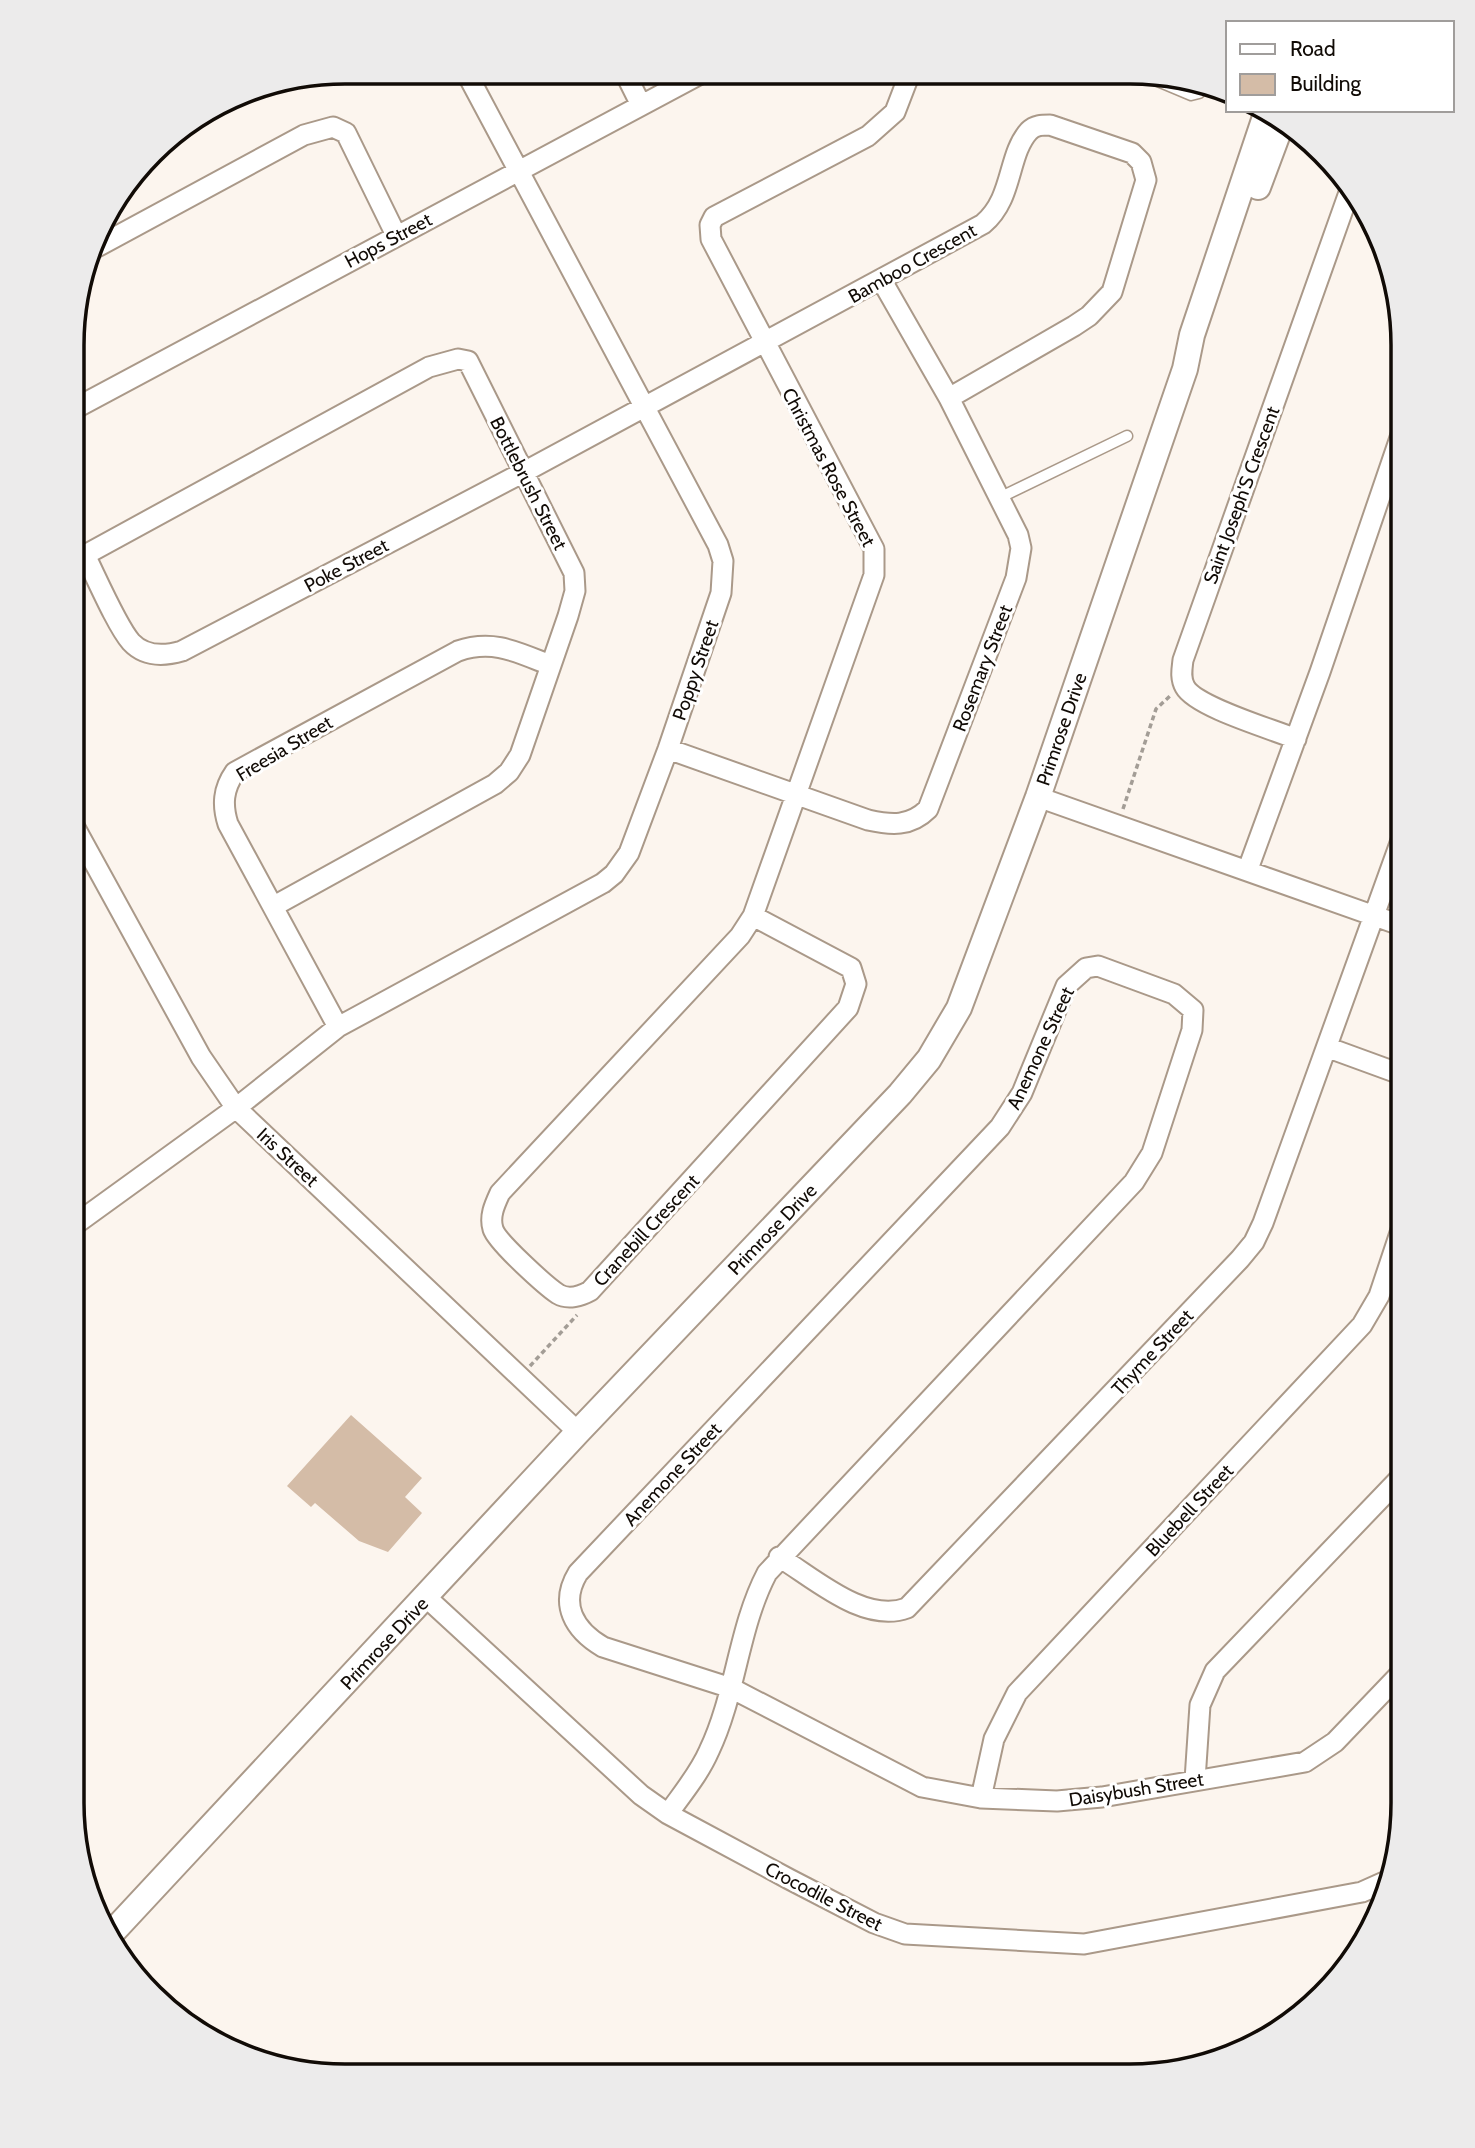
<svg xmlns="http://www.w3.org/2000/svg" width="1475" height="2148" font-family="Cabin,sans-serif">
<style>
.building{fill:#d4bca7}
.lines{fill:none;stroke-linecap:round;stroke-linejoin:round}
.service-casing{stroke:#aa9989;stroke-width:13}
.minor-casing{stroke:#aa9989;stroke-width:23}
.tertiary-casing{stroke:#aa9989;stroke-width:28}
.path{stroke:#a39d96;stroke-width:3.5;stroke-dasharray:5 3.5;stroke-linecap:butt}
.service{stroke:#fff;stroke-width:10}
.minor{stroke:#fff;stroke-width:19}
.tertiary{stroke:#fff;stroke-width:24}
.labels{text-anchor:middle;stroke-width:6;stroke-linejoin:round;paint-order:stroke}
.street-label{font-size:19px;fill:#110b06;stroke:#fff}
.rim{fill:none;stroke:#110b06;stroke-width:3.5}
</style>
<rect width="100%" height="100%" fill="#fcf5ee"/>
<path class="building" d="M351 1415 422 1478 405 1497 422 1513 388 1552 359 1541 315 1503 311 1507 287 1486Z"/>
<g class="lines">
<g class="service-casing">
<path id="service" d="M1141 74 1191 95 1199 93 1205 85
M999 498 1127 436"/>
</g>
<g class="minor-casing">
<path id="minor" d="M625 73 641 105
M95 248 304 135 333 127 346 133 396 235
M74 409 702 73
M85 555C96 577 117 626 131 642 145 657 165 656 182 651L524 472 983 224C1014 198 1007 155 1029 131 1035 125 1042 125 1050 125L1132 153 1141 162 1146 180 1112 292 1089 316 1074 326 949 398
M74 561 429 367 458 359 468 361 574 573 575 591 568 616 520 755 509 772 495 784 274 906
M1296 739C1272 729 1196 707 1185 687 1180 678 1182 669 1183 660L1351 187
M668 749 868 820C891 825 910 827 928 809L1016 578 1021 548 1018 535 949 398 882 281
M1038 797 1403 926
M73 824 201 1057 236 1108 578 1432
M1248 869 1320 672 1403 429
M753 916 851 968 856 984 848 1008 590 1291C581 1296 568 1300 558 1294 546 1286 497 1242 493 1229 489 1216 495 1204 500 1193L740 936 753 916 874 575V549L711 239 710 225 714 217 868 136 895 112 910 73
M338 1027 228 824C222 805 223 789 235 772L458 651C493 639 517 652 550 665
M1329 1048 1403 1075
M73 1226 236 1108 338 1027 603 883 614 874 629 853 668 749 721 593 723 561 718 545 466 72
M779 1557C814 1578 864 1624 907 1608L1240 1259 1254 1242 1263 1223 1403 835
M427 1598 641 1795 668 1814 789 1879 874 1923 905 1934 1084 1944 1362 1892 1391 1879
M1195 1780 1200 1705 1215 1671 1403 1475
M981 1798 994 1739 1017 1693 1362 1325 1379 1296 1403 1224
M668 1814C682 1794 699 1774 709 1751 736 1695 738 1628 767 1573L1134 1182 1152 1153 1192 1030 1193 1010 1174 994 1098 966 1086 968 1066 986 1022 1093 1000 1127 578 1573C559 1604 574 1630 603 1647L731 1688 922 1787 981 1798 1057 1801 1102 1797 1305 1762 1335 1742 1403 1671"/>
</g>
<g class="tertiary-casing">
<path id="tertiary" d="M1258 187 1283 120
M109 1936 578 1432 900 1094 929 1059 959 1008 1038 797 1185 369 1192 335 1267 111"/>
</g>
<path class="path" d="M1123 809 1156 709 1171 695
M530 1366 577 1315"/>
<use href="#service" class="service"/>
<use href="#minor" class="minor"/>
<use href="#tertiary" class="tertiary"/>
</g>
<g class="labels">
<g class="street-label">
<text transform="translate(388 240) rotate(-28)" y="7">Hops Street</text>
<text transform="translate(912 263) rotate(-29)" y="7">Bamboo Crescent</text>
<text transform="translate(829 467) rotate(62)" y="7">Christmas Rose Street</text>
<text transform="translate(529 483) rotate(63)" y="7">Bottlebrush Street</text>
<text transform="translate(1241 495) rotate(-70)" y="7">Saint Joseph'S Crescent</text>
<text transform="translate(346 565) rotate(-28)" y="7">Poke Street</text>
<text transform="translate(982 668) rotate(-69)" y="7">Rosemary Street</text>
<text transform="translate(695 670) rotate(-71)" y="7">Poppy Street</text>
<text transform="translate(1061 729) rotate(-71)" y="7">Primrose Drive</text>
<text transform="translate(284 748) rotate(-31)" y="7">Freesia Street</text>
<text transform="translate(1040 1048) rotate(-65)" y="7">Anemone Street</text>
<text transform="translate(288 1157) rotate(43)" y="7">Iris Street</text>
<text transform="translate(772 1229) rotate(-46)" y="7">Primrose Drive</text>
<text transform="translate(646 1230) rotate(-47)" y="7">Cranebill Crescent</text>
<text transform="translate(1152 1352) rotate(-47)" y="7">Thyme Street</text>
<text transform="translate(672 1474) rotate(-47)" y="7">Anemone Street</text>
<text transform="translate(1189 1510) rotate(-47)" y="7">Bluebell Street</text>
<text transform="translate(384 1643) rotate(-47)" y="7">Primrose Drive</text>
<text transform="translate(1136 1789) rotate(-9)" y="7">Daisybush Street</text>
<text transform="translate(824 1896) rotate(27)" y="7">Crocodile Street</text>
</g>
</g>
<path d="M0 0H1475V2148H0ZM345 84H1130A261 261 0 0 1 1391 345V1803A261 261 0 0 1 1130 2064H345A261 261 0 0 1 84 1803V345A261 261 0 0 1 345 84Z" fill="#ecebeb" fill-rule="evenodd"/>
<path class="rim" d="M345 84H1130A261 261 0 0 1 1391 345V1803A261 261 0 0 1 1130 2064H345A261 261 0 0 1 84 1803V345A261 261 0 0 1 345 84Z"/>
<rect x="1226" y="21" width="228" height="91" fill="#ffffff" stroke="#a09d9b" stroke-width="2"/>
<rect x="1240" y="44" width="35" height="10" fill="#ffffff" stroke="#a09d9b" stroke-width="2"/>
<text x="1290" y="56" font-size="21" fill="#110b06">Road</text>
<rect x="1240" y="74" width="35" height="21" fill="#d4bca7" stroke="#a09d9b" stroke-width="2"/>
<text x="1290" y="91" font-size="21" fill="#110b06">Building</text>
</svg>
